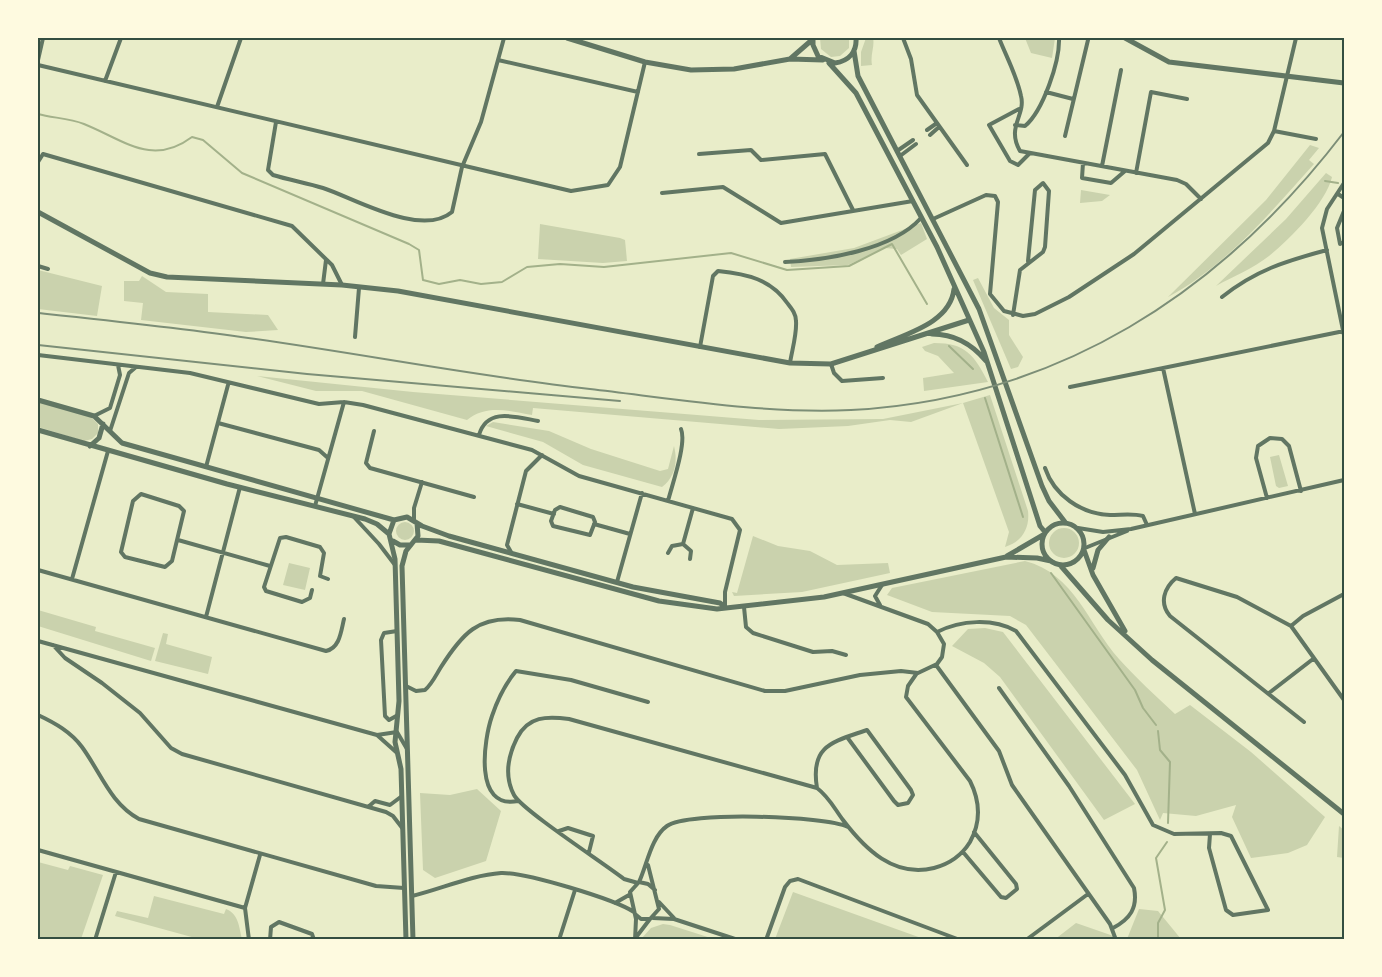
<svg xmlns="http://www.w3.org/2000/svg" width="1382" height="977" font-family="Barlow,sans-serif">
<style>
.green{fill:#cad2ad}
.lines{fill:none;stroke-linecap:round;stroke-linejoin:round}
.stream{stroke:#a3b18a;stroke-width:2}
.minor{stroke:#617663;stroke-width:4}
.tertiary{stroke:#617663;stroke-width:5}
.rail{stroke:#7c8e77;stroke-width:2}
.neatline{fill:none;stroke:#344e41;stroke-width:2}
</style>
<rect width="100%" height="100%" fill="#e9edc9"/>
<path class="green" d="M820 38H849V48L840 56 831 57 821 49Z
M866 38H873C875 46 870 55 872 65L861 66V52Z
M1025 38H1055L1052 58 1031 53Z
M1310 145 1319 148 1309 160 1314 164C1271 212 1226 266 1168 297L1266 200Z
M1326 173 1332 177C1326 203 1290 239 1269 256 1254 268 1232 277 1216 286L1286 219Z
M1081 190 1110 195 1102 201 1080 203Z
M921 223 927 239 901 255 897 249 885 248 848 265 791 267 790 259 854 248Z
M540 224 620 238 625 240 627 261 603 263 538 259Z
M38 270 102 286 97 316 38 309Z
M142 276 166 292 208 294V312L268 315 278 330 246 332 141 320 143 303 124 301V281H139Z
M978 278 994 308 1009 320V335L1023 357 1018 367 1011 369 973 280Z
M934 343C966 343 974 355 988 382L924 391 923 378 954 373 938 356 925 351 922 347Z
M257 376 413 392 759 420 883 419 963 403 990 395 1028 511C1030 528 1022 542 1005 547L1009 532 963 403 911 422 890 420 848 426 779 429 533 408 532 415C510 411 486 404 467 420L362 391H316Z
M38 402 91 417 98 424V433L92 439 84 441 38 427Z
M493 422 549 431 591 449 660 471 668 469 674 446C678 462 675 477 662 487L583 465 543 442 486 426Z
M1279 455 1288 486 1279 488 1276 486 1270 457Z
M396 531a9 9 0 1 1 18 0a9 9 0 1 1-18 0Z
M1049 543a15 15 0 1 1 30 0a15 15 0 1 1-30 0Z
M753 536 778 546 810 551 837 565 888 563 890 573 802 592 734 596 732 592 737 593Z
M1025 561C1075 574 1088 624 1119 659 1136 678 1156 696 1175 714L1190 705 1251 752 1325 817 1307 845 1288 853 1251 858 1232 817 1236 805 1196 816 1163 813 1160 820 1137 770 1026 625 1010 616 932 612 887 595 892 588Z
M289 563 310 568 305 590 283 585Z
M38 610 96 627 95 631 155 648 151 661 38 626Z
M985 628 1003 632 1135 804 1104 820 1000 677 984 663 952 646 968 629Z
M163 633 168 634 166 644 212 657 208 674 155 661Z
M477 789 501 811 486 861 435 878 423 870 420 793 450 795Z
M1339 826 1344 830V858L1337 857Z
M38 862 68 870 70 866 103 875 81 939H38Z
M793 892 924 939H775Z
M154 896 224 914 226 909C239 914 239 928 242 939H199L115 916 117 911 148 918Z
M1139 909 1158 911 1181 939H1127Z
M1076 923 1122 939 1054 940Z
M663 924 670 925 714 939H641L651 928Z"/>
<g class="lines">
<path class="stream" d="M38 114C52 118 69 118 84 124 124 140 152 167 192 137L203 140 242 173 409 244 419 250 423 280 439 284 460 280 481 284 502 282 527 267 560 264 604 267 731 253 787 270 849 266 892 244 927 304
M1325 181 1338 183
M949 346 973 369
M985 398 1023 517
M1051 573 1135 690 1143 708 1156 725
M1158 731 1160 750 1170 762 1168 823
M1158 940V923L1165 910 1156 858 1167 842"/>
<path class="minor" d="M903 38 911 59 917 95 967 165
M999 38C1006 56 1017 76 1021 96 1026 115 1006 127 1020 151L1177 180 1186 184 1201 199
M38 60 43 38
M498 60 638 92
M38 65 571 191 608 185 620 167 645 62
M105 81 121 38
M1046 92 1073 99
M217 107 241 38
M1019 109 989 125 1010 161 1018 165 1029 154
M276 122 268 170 273 175C289 180 307 183 323 188 354 198 421 238 452 212L462 167 481 122 504 38
M1015 125 1025 126C1043 111 1060 61 1059 38
M927 130 937 123
M1274 131 1316 139
M930 135 939 127
M1065 136 1088 40
M897 151 913 140
M699 154 751 150 761 160 825 154 853 210
M900 156 916 144
M38 162 43 154 292 226 332 265 342 285
M1083 163 1082 178 1111 183 1125 171
M1102 166 1121 70
M1136 173 1151 92 1187 99
M1344 183 1327 209 1322 228 1344 335
M662 193 723 187 781 223 913 201
M1338 194 1344 198
M1344 211 1337 228 1340 244 1344 242
M933 219 986 195 995 196 998 202 990 294 1004 311 1023 316 1035 314 1069 297 1134 254 1268 143 1274 131 1296 38
M785 262C827 260 892 250 921 218
M38 266 48 269
M323 284 326 260
M1222 297C1256 270 1286 261 1327 250
M1013 315 1020 270 1043 252 1045 247 1049 191 1043 183 1035 190 1028 261
M355 337 359 288
M700 347 713 276 718 271C747 274 771 279 788 304 792 309 796 314 796 321 797 334 792 350 790 363
M38 355 190 373 319 404 344 402 363 405 532 450 579 476 732 519 740 530 725 592V607
M831 364 834 373 842 381 883 378
M1163 368 1195 514
M1070 387 1344 331
M94 416 110 408 120 375 118 365
M218 423 319 450 328 458
M110 431 129 373 136 367
M374 431 366 463 370 468 474 497
M479 435C487 407 516 417 538 421
M206 467 228 385
M1045 468C1054 495 1081 514 1110 515 1122 515 1132 513 1143 516L1147 525
M141 494 179 506 184 511 172 561 165 567 125 557 121 552 133 501Z
M1267 498 1256 458 1258 446 1270 438 1282 439 1289 446 1301 491
M668 501C672 485 687 443 681 429
M517 504 554 514
M315 506 344 402
M560 507 593 517 595 522 590 535 553 526 551 521 555 510Z
M353 516 379 544 395 565
M414 520V508L422 482
M594 524 630 534
M1078 528 1103 532 1131 529 1344 480
M178 540 270 566
M683 544 693 508
M1085 548 1127 531
M511 552 507 545 526 471 542 455
M668 553 672 546 683 544 691 551 690 559
M38 570 326 651C340 648 341 631 344 619
M72 579 108 451
M617 582 642 493
M312 590 310 598 302 602 266 591 264 587 280 538 286 537 320 547 324 553 320 576 328 579
M880 605 875 596 882 585
M744 607 746 627 753 633 813 652 832 651 846 655
M206 617 240 487
M1291 626 1344 700
M397 631 384 633 381 640 385 716 389 720 398 715
M937 632C961 620 993 618 1016 631L1125 775 1153 825 1174 834 1221 833 1231 836 1268 910 1233 915 1226 910 1209 848 1210 834
M38 641 377 735 396 752
M53 645 65 658 102 683 140 713 171 748 182 754 386 812 393 816 403 829
M936 665 999 751 1012 785 1110 924 1116 940
M406 686 416 691 425 690C432 684 436 675 441 667 462 634 478 615 520 620L765 691H785L860 675 901 671 918 673 937 664 942 657 944 644 937 632 928 624 843 593
M999 688 1069 786 1134 888C1138 908 1130 919 1113 928
M1269 693 1313 659
M38 715C55 723 71 732 82 747 101 773 110 803 139 819L376 886 404 888
M1304 722 1170 616C1159 603 1164 588 1176 578L1237 597 1291 626 1303 616 1344 594
M377 735 397 732 407 749
M817 788C829 797 834 808 843 820 865 849 894 878 934 868 949 864 962 855 970 842 981 822 980 801 970 781L906 697 908 686 917 673
M518 801C473 810 484 739 492 716 497 701 506 683 516 671L571 680 648 702
M368 807 375 801 390 805 402 796
M559 831 568 828 593 836 589 852
M38 850 245 908
M963 852 1001 897 1006 898 1017 889 1016 884 974 832
M639 882C647 865 651 837 667 826 688 811 825 816 848 827
M638 883 624 879C605 864 522 810 514 795 504 776 508 756 517 738 528 716 547 716 569 719L817 788C810 746 832 742 864 731L867 730 911 790 913 795 908 803 898 805 894 801 847 737
M412 896C441 889 472 875 501 873 525 872 614 899 634 912
M659 902 674 918
M615 903 629 895
M635 914 641 919H650L659 909 648 865
M653 918 674 919 738 940
M637 936 650 919
M95 940 116 872
M249 940 245 908 260 855
M270 940 271 927 279 922 312 934 314 940
M559 940 575 890
M635 940 636 919 630 892 639 882 648 884 655 890
M766 940 785 887 790 881 798 879 960 940
M1026 940 1088 894"/>
<path class="tertiary" d="M567 38 645 62 691 70 734 69 790 59 823 60
M813 38V45L818 56 835 63C849 61 857 52 856 38
M1125 38 1169 62 1344 83
M854 51 858 76 979 309 1042 486 1049 501 1065 522
M790 59 813 39
M829 63 856 93 937 247 984 352 1040 526 1045 532
M38 212 150 273 167 277 342 285 398 291 790 363 831 364 969 320
M932 334C954 334 972 344 986 361
M877 347C904 334 950 324 954 289
M38 400 94 416 122 443 394 520
M38 430 227 484 365 519 377 524 389 534
M90 446 99 438 103 424
M1042 544a21 21 0 1 1 42 0a21 21 0 1 1-42 0Z
M416 540 439 541 659 601 717 609 824 597 1006 557 1037 558 1051 561
M393 541 400 545H409
M1084 550 1093 575 1125 631
M1007 556 1043 535
M1060 565 1108 620 1152 660 1344 814
M1093 568 1098 550 1109 537
M406 940 401 769 395 742 399 701 395 559 389 534 394 520 407 517 422 526 449 536 633 587 720 603 725 607
M413 940 402 566 406 551 418 536 417 523"/>
<path class="rail" d="M38 313C105 320 173 327 241 337 358 353 473 376 590 389 676 399 764 414 851 410 1058 399 1221 293 1344 132
M38 345 307 374 620 401"/>
</g>
<rect width="1382" height="977" fill="none" stroke="#fefae0" stroke-width="78"/>
<rect x="39" y="39" width="1304" height="899" class="neatline"/>
</svg>
